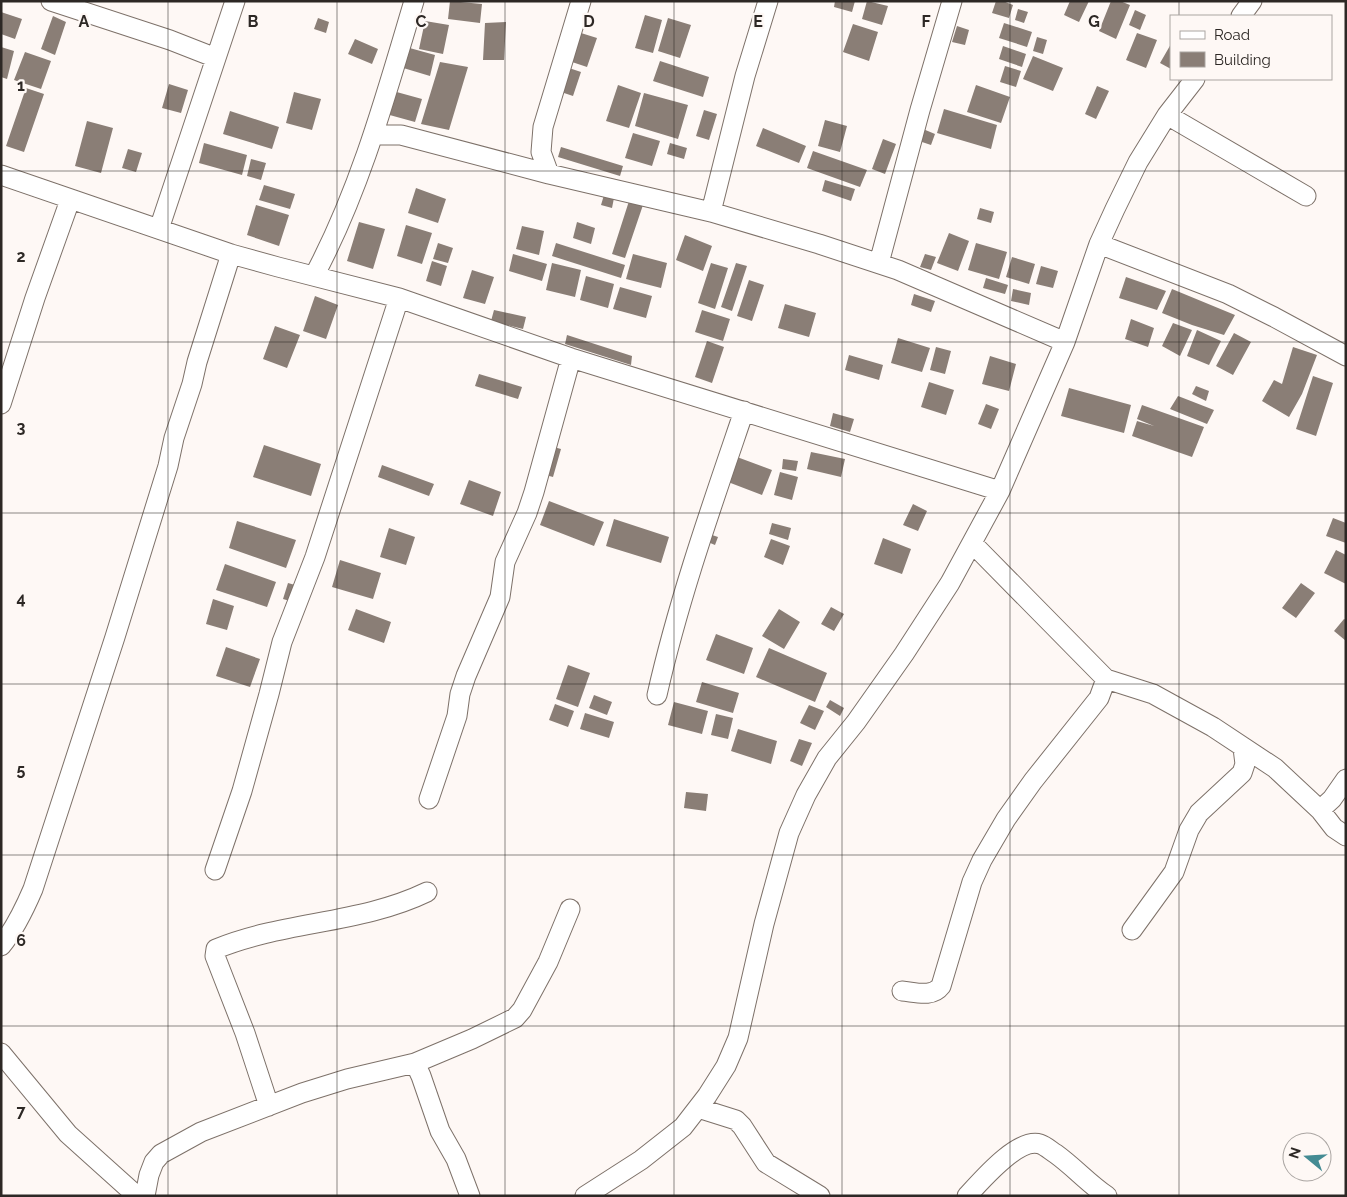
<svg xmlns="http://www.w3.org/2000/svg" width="1347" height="1197" font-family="Raleway,sans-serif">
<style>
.building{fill:#8a7e76}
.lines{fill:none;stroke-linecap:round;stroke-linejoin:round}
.minor-casing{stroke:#7d7169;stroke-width:21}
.minor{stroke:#fff;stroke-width:19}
.grid{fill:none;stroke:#2d2825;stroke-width:1;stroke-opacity:0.55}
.grid-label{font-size:16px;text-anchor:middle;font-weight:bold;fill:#2d2825;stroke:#fef8f5;stroke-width:4.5;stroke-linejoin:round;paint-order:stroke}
</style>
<rect width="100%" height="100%" fill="#fef8f5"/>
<path class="building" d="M450 1 482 4 480 23 448 19Z
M835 1H855L852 12 834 7Z
M867 1 888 6 882 25 862 19Z
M996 1H1003L1013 5 1009 18 992 13Z
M1070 1H1089L1079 22 1064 15Z
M1111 1H1120L1130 5 1116 39 1099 31Z
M1018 9 1028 12 1024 23 1015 20Z
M1135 10 1146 15 1140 30 1129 25Z
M1 12 22 19 15 39 1 34Z
M645 15 662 20 653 53 635 48Z
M53 16 66 22 55 55 41 49Z
M318 18 329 22 326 33 314 29Z
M668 18 691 25 680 58 658 51Z
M425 21 449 25 443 54 419 49Z
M506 22 504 60H483L485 23Z
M1004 23 1032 32 1027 47 999 38Z
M853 24 878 32 869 61 843 52Z
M957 26 969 30 965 45 952 42Z
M581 33 597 38 587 67 572 62Z
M1137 33 1157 40 1146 68 1126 60Z
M1037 37 1047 40 1043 54 1033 51Z
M355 39 378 49 372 64 348 54Z
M1171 44V69L1160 63Z
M1003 46 1026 54 1022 67 999 59Z
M1 47 14 51 7 79 1 77Z
M406 47 435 55 430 76 400 67Z
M25 52 51 61 41 89 14 80Z
M1033 56 1063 68 1053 91 1023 79Z
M660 61 709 77 703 97 653 81Z
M440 62 468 67 449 130 421 124Z
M1005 66 1021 71 1016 87 1000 82Z
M569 68 581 72 573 96 561 92Z
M169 84 188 90 181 113 162 108Z
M618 85 641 93 629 128 606 121Z
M976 85 1010 97 1001 123 967 112Z
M1097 86 1109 91 1096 119 1085 114Z
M26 88 44 94 24 152 6 146Z
M393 91 422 99 415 122 386 114Z
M294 92 321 99 312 130 286 123Z
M644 93 688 105 678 139 635 126Z
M944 109 997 125 991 149 937 133Z
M704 110 717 114 709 140 696 136Z
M230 111 279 127 272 149 223 134Z
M825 120 847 126 840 152 818 146Z
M87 121 113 128 101 173 75 166Z
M763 128 806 146 799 163 756 146Z
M923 129 935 134 931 145 919 141Z
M633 133 660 141 652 166 625 158Z
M883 139 896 144 885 174 872 169Z
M204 143 247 155 242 175 199 163Z
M670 143 687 148 684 159 667 154Z
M561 147 623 166 620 176 558 157Z
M128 149 142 153 136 172 122 168Z
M813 151 867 170 860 187 807 168Z
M251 159 266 163 261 180 247 176Z
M825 180 855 189 851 201 822 191Z
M264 185 295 194 290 209 259 200Z
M416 188 446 199 438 223 408 213Z
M604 195 614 198 612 208 601 205Z
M629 201 643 205 625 258 612 254Z
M256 205 289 215 279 246 247 235Z
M980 208 994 212 991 223 977 219Z
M359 222 385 229 373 269 347 261Z
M577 222 595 228 591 244 573 238Z
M406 225 432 233 422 264 397 256Z
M522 226 544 231 539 255 516 249Z
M949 233 969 241 958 271 937 263Z
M685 235 712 246 703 271 676 260Z
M438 243 453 248 448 263 433 259Z
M556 243 625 265 621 278 552 256Z
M976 243 1007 252 999 279 968 270Z
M513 254 547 264 542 281 509 271Z
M633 254 667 263 661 288 626 279Z
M925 254 936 257 931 270 920 267Z
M1012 257 1035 264 1029 284 1006 277Z
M432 261 447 266 441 286 426 281Z
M552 263 581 270 575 297 546 290Z
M711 263 728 268 715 309 698 303Z
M736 263 747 266 732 311 721 307Z
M1041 266 1058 271 1053 288 1036 284Z
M472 270 494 277 485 304 463 298Z
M586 276 614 284 608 308 580 300Z
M1126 277 1166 291 1157 310 1119 298Z
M986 278 1008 285 1005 294 983 288Z
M749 280 764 285 752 321 737 316Z
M620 287 652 296 646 318 613 309Z
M1013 289 1031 293 1029 305 1011 301Z
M1172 289 1235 315 1224 335 1192 325 1162 313Z
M914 294 935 301 931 312 911 305Z
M315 296 338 305 326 339 303 331Z
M785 304 816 313 809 337 778 328Z
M494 310 526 317 523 329 491 321Z
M702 310 730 319 723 341 695 332Z
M1131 319 1154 328 1148 347 1125 339Z
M1173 323 1192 330 1180 356 1162 346Z
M275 326 300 335 287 368 263 359Z
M1197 330 1221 341 1209 365 1187 356Z
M1234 333 1251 342 1233 375 1216 366Z
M567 335 632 356 631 365 565 344Z
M898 338 930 348 922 372 891 363Z
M707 341 724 347 712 383 695 377Z
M936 347 951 351 945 374 930 370Z
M1293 347 1317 355 1302 394 1289 417 1262 401 1274 380 1282 384Z
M849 355 883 365 879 380 845 370Z
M990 356 1016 364 1009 391 982 384Z
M479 374 522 387 518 399 475 386Z
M1313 376 1333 383 1316 436 1296 429Z
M929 382 954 390 946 415 921 407Z
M1196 386 1209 391 1206 401 1192 394Z
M1069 388 1131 405 1124 433 1061 416Z
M1178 396 1214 410 1207 424 1170 409Z
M986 404 999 409 991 429 978 424Z
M1142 405 1204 427 1192 457 1132 436 1137 421 1154 426 1137 419Z
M833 413 854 419 850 432 830 426Z
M264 445 321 464 311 496 253 477Z
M550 446 561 449 553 477 542 474Z
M811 452 845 459 841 477 807 469Z
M737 457 772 470 762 495 728 482Z
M783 459 798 461 796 471 782 469Z
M382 465 434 484 429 496 378 477Z
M780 472 798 477 792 500 774 495Z
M469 480 501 492 493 516 460 504Z
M549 501 604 522 594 546 540 525Z
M913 504 927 511 918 531 903 525Z
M1333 518 1346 523V543L1326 536Z
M614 519 669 537 661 563 606 546Z
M237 521 296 540 286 568 229 548Z
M772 523 791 528 788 540 769 534Z
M389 528 415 537 406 565 380 557Z
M706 533 718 537 715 545 703 540Z
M883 538 911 549 902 574 874 564Z
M771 539 790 546 783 565 764 557Z
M1336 550 1346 555V584L1324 573Z
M340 560 381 573 373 599 332 587Z
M225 564 276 582 267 607 216 590Z
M288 583 302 587 297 603 283 599Z
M1301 583 1315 593 1296 618 1282 608Z
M213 599 234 606 227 630 206 624Z
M831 607 844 614 834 631 821 624Z
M356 609 391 622 384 643 348 630Z
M779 609 800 622 784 649 762 636Z
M1344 619 1346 620V641L1334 631Z
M716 634 753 648 744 674 706 660Z
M226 647 260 659 250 687 216 676Z
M769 648 827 673 815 702 756 677Z
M568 665 590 673 578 707 556 699Z
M702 682 739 693 733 713 696 702Z
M594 695 612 702 607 715 589 708Z
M830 700 844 708 840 716 826 707Z
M674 702 708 711 702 734 668 725Z
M555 704 574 711 568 727 549 720Z
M809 705 824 711 815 730 800 723Z
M585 713 614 722 609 738 580 729Z
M716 714 733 718 728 739 711 735Z
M738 729 777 741 771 764 731 751Z
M799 739 812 743 802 766 790 761Z
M686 792 708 794 706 811 684 808Z"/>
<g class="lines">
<g class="minor-casing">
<path id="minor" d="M51 1 170 40 216 58
M1241 16 1252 1
M1167 115 1306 196
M374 135H401L549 174 711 212 819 244 898 270 1065 342
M549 174 541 152 543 127 581 1
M1 175 231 254 278 267 399 298 571 358 1000 491
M711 212 745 76 768 1
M159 229 235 1
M1099 244 1228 294 1274 317 1346 356
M879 263 920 110 952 1
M314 276C360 190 386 95 414 1
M1 404 35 298 70 200
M972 543 1106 679 1153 694 1213 727 1275 768 1320 810 1334 828 1346 836
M657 695C679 598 712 505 744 411
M429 799 457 716 460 694 466 676 500 597 505 562 527 513 534 492 571 358
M1320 810 1332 799 1346 779
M215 870 242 791 269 694 282 642 315 557 399 298
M1132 930 1174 872 1189 830 1199 813 1242 773 1245 764 1243 748
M1 946C15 929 24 910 33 889L115 637 168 466 174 438 192 384 197 362 231 254
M902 991C915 992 932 998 941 986L972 882 982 860 1006 819 1033 781 1099 698 1106 679
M1 1053 68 1134 137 1196
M415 1063 421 1076 440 1131 456 1159 470 1196
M269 1106 245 1033 215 956 216 949C284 921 361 924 427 892
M698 1108 736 1120 742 1126 766 1163 820 1196
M145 1196 149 1175 154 1162 161 1154 201 1132 302 1093 347 1079 415 1063 472 1039 515 1018 522 1010 548 962 570 909
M585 1196 641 1160 683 1127 707 1096 726 1066 738 1038 764 924 789 833 806 795 827 758 856 722 904 654 950 583 1000 491 1065 342 1099 244 1115 209 1138 162 1167 115 1195 79
M967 1196C981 1181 1018 1137 1040 1144 1046 1146 1051 1151 1056 1154 1074 1167 1089 1184 1107 1196"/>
</g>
<use href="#minor" class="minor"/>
</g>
<path class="grid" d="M168 1V1196M337 1V1196M505 1V1196M674 1V1196M842 1V1196M1010 1V1196M1179 1V16M1179 79V1196M1 171H1346M1 342H1346M1 513H1346M1 684H1346M1 855H1346M1 1026H1346"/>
<g class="grid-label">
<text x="84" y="27">A</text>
<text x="253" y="27">B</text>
<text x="421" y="27">C</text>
<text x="589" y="27">D</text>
<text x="758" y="27">E</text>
<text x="926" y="27">F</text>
<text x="1094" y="27">G</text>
<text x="21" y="91">1</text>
<text x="21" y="262">2</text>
<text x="21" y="433">3</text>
<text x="21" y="604">4</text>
<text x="21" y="775">5</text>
<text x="21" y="946">6</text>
<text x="21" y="1117">7</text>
</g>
<rect width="1347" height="1197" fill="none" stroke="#2d2825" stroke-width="5"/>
<rect x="1170" y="15" width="162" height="65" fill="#fef8f5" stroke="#aaa5a2"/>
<rect x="1180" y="31" width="25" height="8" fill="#ffffff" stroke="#aaa5a2"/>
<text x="1214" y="40" font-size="15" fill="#2d2825">Road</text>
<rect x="1180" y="52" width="25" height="15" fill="#8a7e76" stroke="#aaa5a2"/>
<text x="1214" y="65" font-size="15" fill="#2d2825">Building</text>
<g transform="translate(1307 1157) rotate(288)"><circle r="24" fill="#fef8f5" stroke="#aaa5a2"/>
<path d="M0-4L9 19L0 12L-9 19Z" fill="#448b93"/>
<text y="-8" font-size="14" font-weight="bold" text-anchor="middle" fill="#2d2825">N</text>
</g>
</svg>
